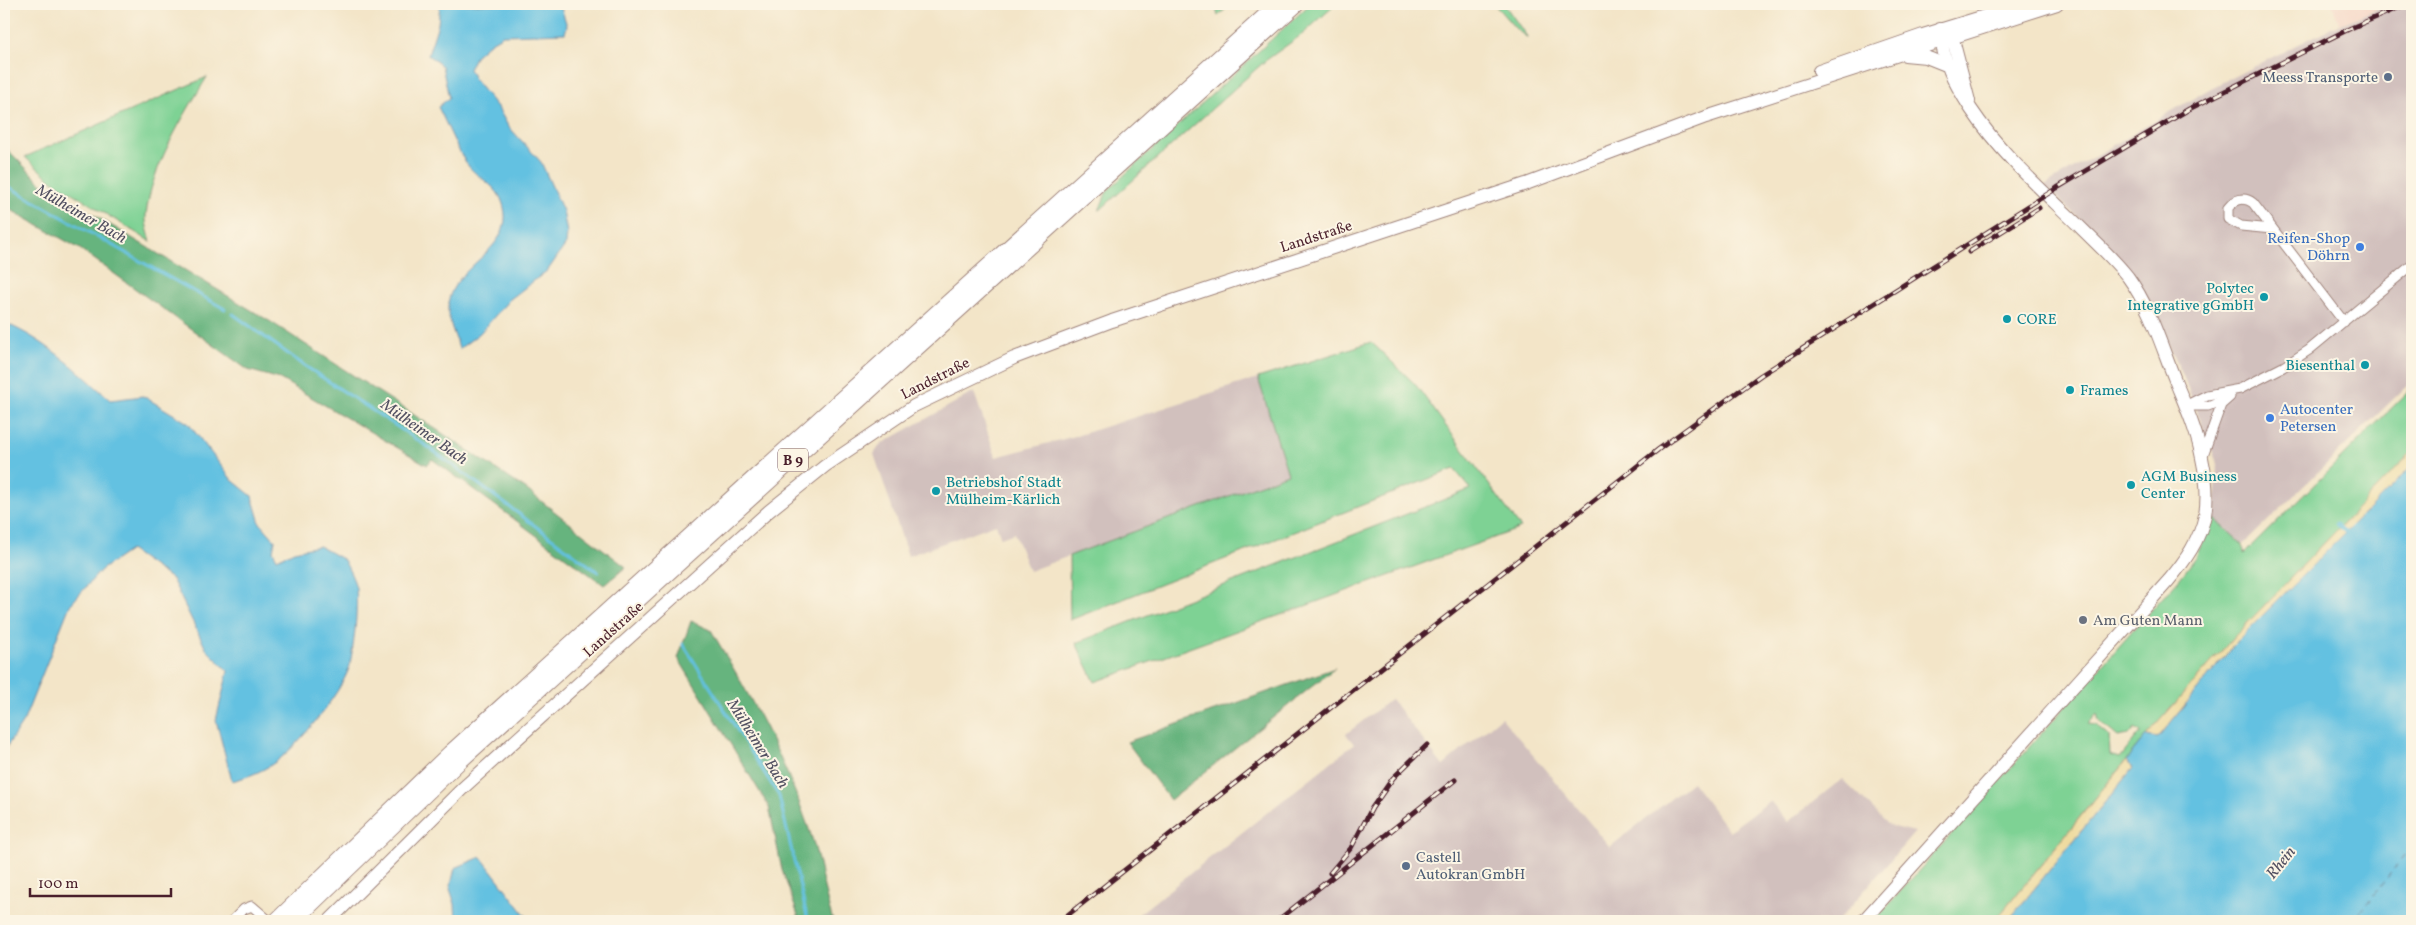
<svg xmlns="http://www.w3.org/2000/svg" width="2416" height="925" font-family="Vollkorn,serif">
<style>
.built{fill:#f5d3c2}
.industrial{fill:#d1c0bd}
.green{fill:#7ed294;stroke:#647860;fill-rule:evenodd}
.forest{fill:#66b47e;stroke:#586a54}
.sand{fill:#eeda9e;stroke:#9c7c64}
.water{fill:#63c1e1;stroke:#567086}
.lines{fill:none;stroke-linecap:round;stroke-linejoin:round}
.stream{stroke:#63c1e1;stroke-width:3}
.ferry{stroke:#525062;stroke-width:1;stroke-dasharray:6 5;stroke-linecap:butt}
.street-casing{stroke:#9e827a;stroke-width:11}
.secondary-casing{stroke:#9e827a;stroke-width:14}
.highway-casing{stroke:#9e827a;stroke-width:17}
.street{stroke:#fff;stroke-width:9}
.secondary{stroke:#fff;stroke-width:12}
.highway{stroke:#fff;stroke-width:15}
.rail-casing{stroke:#4a1f2b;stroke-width:5}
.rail{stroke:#fcf5e5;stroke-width:3;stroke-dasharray:9;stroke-linecap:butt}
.service-dot{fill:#5c6f8a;stroke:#fcf5e5;stroke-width:2}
.shop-dot{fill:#3f7fe0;stroke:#fcf5e5;stroke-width:2}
.culture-dot{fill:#0f9aa8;stroke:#fcf5e5;stroke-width:2}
.worship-dot{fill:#6b7280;stroke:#fcf5e5;stroke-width:2}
.labels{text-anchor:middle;stroke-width:4;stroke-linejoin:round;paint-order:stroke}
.shield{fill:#fcf5e5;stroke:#7f5f63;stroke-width:1}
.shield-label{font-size:14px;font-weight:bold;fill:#4a1f2b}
.service-label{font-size:15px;fill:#4e5e75;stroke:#fcf5e5;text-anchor:end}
.street-label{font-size:15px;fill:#4a1f2b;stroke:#fcf5e5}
.shop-label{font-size:15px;fill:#366cbe;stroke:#fcf5e5;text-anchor:end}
.culture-label{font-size:15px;fill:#0d838f;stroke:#fcf5e5;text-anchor:start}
.worship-label{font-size:15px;fill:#5b616d;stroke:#fcf5e5;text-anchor:start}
.water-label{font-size:16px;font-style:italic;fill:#525062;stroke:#fcf5e5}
</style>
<rect width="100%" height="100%" fill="#fcf5e5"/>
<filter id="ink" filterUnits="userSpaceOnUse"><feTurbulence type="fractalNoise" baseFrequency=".02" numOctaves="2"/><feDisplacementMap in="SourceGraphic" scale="10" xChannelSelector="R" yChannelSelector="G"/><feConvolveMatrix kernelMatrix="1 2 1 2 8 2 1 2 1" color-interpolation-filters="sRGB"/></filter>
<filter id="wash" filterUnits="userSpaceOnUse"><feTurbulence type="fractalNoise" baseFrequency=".0096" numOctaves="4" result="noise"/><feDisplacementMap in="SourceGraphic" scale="20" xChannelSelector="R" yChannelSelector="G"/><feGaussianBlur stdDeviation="1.12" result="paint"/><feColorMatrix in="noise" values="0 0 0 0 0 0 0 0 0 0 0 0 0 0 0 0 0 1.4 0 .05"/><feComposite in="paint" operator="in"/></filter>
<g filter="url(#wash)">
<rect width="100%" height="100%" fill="#f3e5c8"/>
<path class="built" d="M2332 4H2388L2340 24Z"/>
<path class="industrial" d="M2388 4H2412V381L2243 545 2215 519 2217 463 2184 378 2155 315 2134 279 2110 247 2044 186 2211 88 2329 29Z
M1258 378 1289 474 1029 571 1014 533 1001 538 996 524 908 556 874 454 881 444 974 392 996 457 1079 435Z
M1391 699 1443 766 1501 717 1610 847 1692 782 1729 831 1770 801 1788 822 1842 779 1890 826 1915 832 1838 921H1130L1354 744 1346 734Z"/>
<path class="green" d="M1215 4H1231L1218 16Z
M1310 4H1336L1304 33 1265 61 1099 211 1107 191Z
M1494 4H1504L1528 38 1517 30Z
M207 77C183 117 151 167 146 215 145 223 149 234 151 242L51 180 25 157Z
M1371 342 1415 384 1521 528 1095 682 1076 643 1471 489 1454 469 1070 620 1069 556 1288 474 1258 378Z
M2412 388V452L2235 636 2146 736 1995 921H1874L2181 577 2196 557 2211 522 2215 519 2243 545 2244 554ZM2097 714 2099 721 2118 737 2129 735 2135 728 2141 732 2120 758 2110 755 2109 736 2096 725 2088 724Z"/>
<path class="forest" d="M4 146 41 183 271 322 445 435 527 490 626 567 604 585 432 459 427 465 280 379 248 370 80 249 4 206Z
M691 621 711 630C750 696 784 756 809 829 820 859 823 891 833 921H800L782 870 769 807 678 658Z
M1335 668 1170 800 1127 742Z"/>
<path class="sand" d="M2412 452V466L2239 639 2158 738 2146 736 2235 636Z
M2126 761 2133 768 2008 921H1995Z"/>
<path class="water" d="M440 4H560L567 26 565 33 503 35 491 42 476 55 469 69 474 79 498 108 508 126 541 162 563 211 567 233 566 244 548 270 509 300 480 333 459 349C456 337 448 321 448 309 447 265 518 252 503 204 498 186 481 180 470 168 459 155 447 124 438 107L449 98 442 66 428 55 438 24Z
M5 323C45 340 78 370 110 400L143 396 188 423 232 480 252 496 260 523 275 540 273 551 277 559 294 551 319 546 344 560C348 568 354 579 356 588 358 610 354 647 349 668 341 693 296 749 274 763 261 772 247 777 232 781L216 720 228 671 206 649 172 579 130 550 101 570 70 605 24 720 4 751Z
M2412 466V921H2008L2133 768 2126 761 2146 736 2158 738 2239 639Z
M481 857 530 921H456L455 904 450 889 455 868Z"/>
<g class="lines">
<path class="stream" d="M4 184 225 309
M233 314 305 366 428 447 598 572
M2336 524 2349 535
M683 644 779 796 808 921"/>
<path class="ferry" d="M2353 921 2412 846"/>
</g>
</g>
<g filter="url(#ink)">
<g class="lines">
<g class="street-casing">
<path id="street" d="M2272 229 2241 226 2228 219V208C2235 199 2244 196 2253 203L2344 322
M2185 406 2207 395 2240 389 2283 367 2309 350 2412 265
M2185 406H2208L2225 399
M2202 458 2221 405 2230 397
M232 921 244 909 252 906 267 919"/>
</g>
<g class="secondary-casing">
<path id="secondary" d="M1950 28 1969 101
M1905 55 1926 57 1946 65
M1819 71 1923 35 2024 4
M329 921 463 788 769 511 825 466 914 406 1014 358 1112 321 1526 184 1706 117 2057 4
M1863 921 2169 580C2185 561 2200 540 2205 515 2208 497 2206 476 2202 458 2197 431 2185 405 2175 380 2161 345 2150 307 2128 277 2113 258 2095 242 2078 225 2040 188 2001 154 1971 109 1953 81 1943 63 1940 29"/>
</g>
<g class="highway-casing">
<path id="highway" d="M276 921 450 753 1278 4
M294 921 459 762 1297 4"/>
</g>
<use href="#street" class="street"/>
<use href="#secondary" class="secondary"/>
<use href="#highway" class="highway"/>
<g class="rail-casing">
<path id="rail" d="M1969 252 2039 208
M1330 873 1351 848 1372 808 1393 778 1427 745
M1060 921 1659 449 1761 375 2057 188 2189 109 2351 28 2407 4
M1277 921 1455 780"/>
</g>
<use href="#rail" class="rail"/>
</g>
</g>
<g class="service-dot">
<circle cx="2388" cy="77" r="5"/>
<circle cx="1406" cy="866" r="5"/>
</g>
<g class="shop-dot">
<circle cx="2360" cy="247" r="5"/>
<circle cx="2270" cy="418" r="5"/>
</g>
<g class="culture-dot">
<circle cx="2264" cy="297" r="5"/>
<circle cx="2007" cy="319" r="5"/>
<circle cx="2365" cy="365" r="5"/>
<circle cx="2070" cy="390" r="5"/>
<circle cx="2131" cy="485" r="5"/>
<circle cx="936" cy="491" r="5"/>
</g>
<circle class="worship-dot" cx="2083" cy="620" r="5"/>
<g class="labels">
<rect class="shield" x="778" y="448.5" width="30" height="23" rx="4"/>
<g class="shield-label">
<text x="793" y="465">B 9</text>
</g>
<g class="service-label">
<text x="2378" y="82">Meess Transporte</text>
<text x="1416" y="862" text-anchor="start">Castell<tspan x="1416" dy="17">Autokran GmbH</tspan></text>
</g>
<g class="street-label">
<text transform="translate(1316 236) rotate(-18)" y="5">Landstraße</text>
<text transform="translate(935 378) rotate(-27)" y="5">Landstraße</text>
<text transform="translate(613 629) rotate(-42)" y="5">Landstraße</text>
</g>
<g class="shop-label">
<text x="2350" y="243">Reifen-Shop<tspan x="2350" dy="17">Döhrn</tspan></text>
<text x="2280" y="414" text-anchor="start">Autocenter<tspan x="2280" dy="17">Petersen</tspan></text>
</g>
<g class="culture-label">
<text x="2254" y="293" text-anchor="end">Polytec<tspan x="2254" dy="17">Integrative gGmbH</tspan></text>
<text x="2017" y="324">CORE</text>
<text x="2355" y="370" text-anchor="end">Biesenthal</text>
<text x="2080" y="395">Frames</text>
<text x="2141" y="481">AGM Business<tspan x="2141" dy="17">Center</tspan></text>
<text x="946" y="487">Betriebshof Stadt<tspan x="946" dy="17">Mülheim-Kärlich</tspan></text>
</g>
<g class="worship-label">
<text x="2093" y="625">Am Guten Mann</text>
</g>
<g class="water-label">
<text transform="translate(82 213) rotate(30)" y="6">Mülheimer Bach</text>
<text transform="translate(425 431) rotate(35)" y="6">Mülheimer Bach</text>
<text transform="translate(759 743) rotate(58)" y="6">Mülheimer Bach</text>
<text transform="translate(2280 862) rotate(-51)" y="6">Rhein</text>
</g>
</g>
<rect width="2416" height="925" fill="none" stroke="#fcf5e5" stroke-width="20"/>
<path d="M30 888v8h141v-8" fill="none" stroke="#4a1f2b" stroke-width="2.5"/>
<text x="38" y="888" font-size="15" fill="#4a1f2b" stroke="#fcf5e5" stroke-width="4" paint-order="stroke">100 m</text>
</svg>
